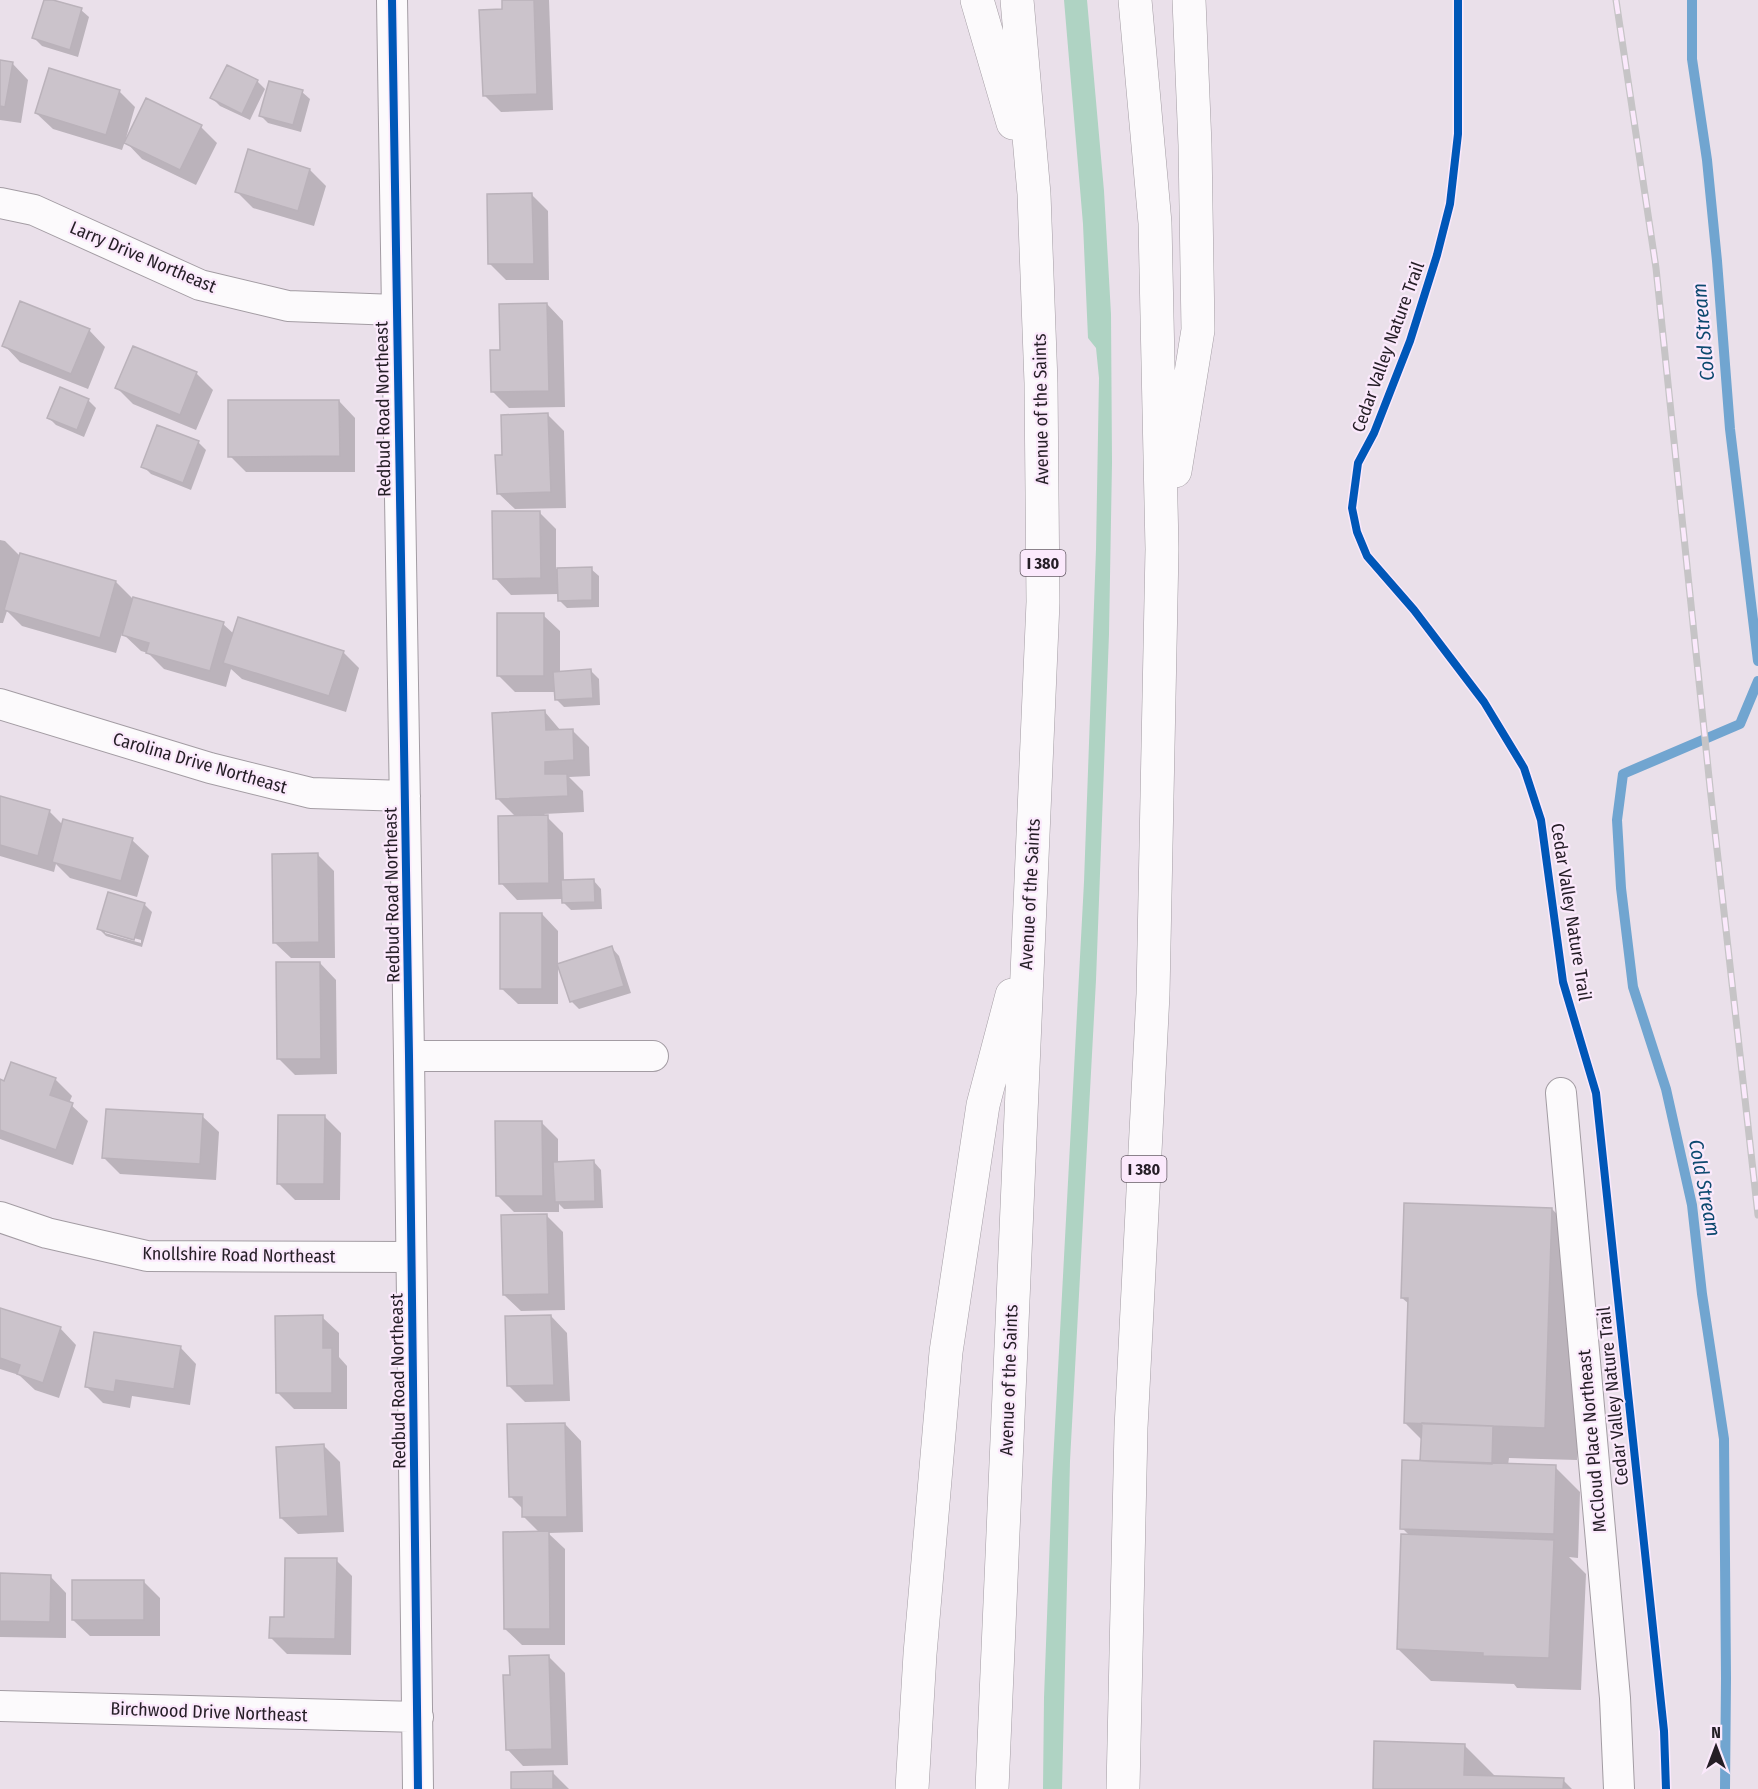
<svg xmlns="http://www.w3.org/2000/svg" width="1758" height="1789" font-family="'Fira Sans Condensed',sans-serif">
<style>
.green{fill:#afd3c3}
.shadow{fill:#0003;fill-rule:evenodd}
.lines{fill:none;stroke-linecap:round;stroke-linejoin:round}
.stream{stroke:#71a5d0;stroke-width:10}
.building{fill:#cbc3cb;stroke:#bab2ba;stroke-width:1.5}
.street-casing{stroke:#a39ca3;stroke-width:32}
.highway-casing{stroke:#a39ca3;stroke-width:34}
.street{stroke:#fcfafc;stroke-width:30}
.highway{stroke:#fcfafc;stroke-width:33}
.rail-casing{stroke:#c6c4c6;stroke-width:7}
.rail{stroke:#fbe9fc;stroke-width:4.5;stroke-dasharray:14;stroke-linecap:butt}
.cycleway-casing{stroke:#fbe9fc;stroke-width:11}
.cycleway{stroke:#0057b8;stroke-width:8}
.labels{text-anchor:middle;stroke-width:4.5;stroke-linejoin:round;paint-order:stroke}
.shield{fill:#fbe9fc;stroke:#655b66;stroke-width:1.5}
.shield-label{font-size:16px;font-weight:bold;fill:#251e26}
.street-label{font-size:18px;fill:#251e26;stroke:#fbe9fc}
.water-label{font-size:20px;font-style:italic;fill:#0c496f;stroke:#fbe9fc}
</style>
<rect width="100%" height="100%" fill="#eae0ea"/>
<path class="green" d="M1064 0H1087L1104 191 1111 314 1112 463 1109 634 1096 980 1070 1461 1062 1789H1043L1044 1698 1052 1482 1084 882 1096 549 1099 378 1096 348 1088 338 1083 224Z"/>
<path class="shadow" d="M45 0 81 10 89 17 78 57 42 46 34 38Z
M503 0H549L553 110 501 112 484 95 504 11Z
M0 61 12 63 28 80 21 123 0 120Z
M257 81 265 89 250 120 220 106 212 98Z
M119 91 135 107 126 138 201 127 217 143 196 185 142 159 125 141 122 150 53 129 36 113Z
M302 92 310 99 301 132 268 123 260 115Z
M310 170 326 186 314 226 253 208 237 192Z
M532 195 548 211 549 280H506L490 264Z
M547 304 563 321 565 407 509 408 493 392 501 352Z
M89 330 105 347 88 389 20 362 4 345Z
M133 348 197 374 213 390 196 430 133 404 117 388Z
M88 400 96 408 84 437 56 425 49 418Z
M339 401 355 418V472H246L230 456Z
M547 414 564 431 566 508 515 509 498 493 504 456Z
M198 442 206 450 191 490 151 474 143 466Z
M539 512 556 529V569H591L599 576V607L567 608 559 600V594L511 595 495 578Z
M0 540 5 541 20 556 116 582 134 600 223 624 234 634 343 652 359 668 346 712 242 679 231 669 226 687 164 669 148 653 141 651 122 633 116 653 22 626 7 611 3 623H0Z
M543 615 560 631V673L591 671 599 679 600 705 564 707 556 699V692H515L499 676Z
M545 712 561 731 572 730 589 747 590 776 569 777 583 791 584 812 544 814 563 833 564 881H594L601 889 602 909 571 910 563 902V899L517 900 501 883 516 817 497 798Z
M0 797 49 811 63 825 132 840 149 856 137 897 70 878 56 864 54 872 0 856Z
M318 855 334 871 335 958H291L274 942Z
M144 904 152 912 142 947 106 936 98 928ZM105 930 141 940V943L105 933Z
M542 914 558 931V1004H518L501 988Z
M612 948 619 956 631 993 579 1009 571 1001Z
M320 963 336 980 337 1074 295 1075 279 1059Z
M55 1079 72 1096 69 1103 88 1121 73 1165 0 1139V1081L5 1083Z
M202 1116 219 1132 216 1180 120 1174 104 1158Z
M325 1117 341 1133 340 1200H295L278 1183Z
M541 1122 558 1139V1163L594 1162 601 1170 603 1208 564 1209 559 1204V1212H514L497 1195Z
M1552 1209 1584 1242 1577 1460 1509 1458 1508 1465 1555 1467 1580 1492 1578 1558 1569 1557 1586 1574 1581 1690 1517 1688 1514 1684 1431 1681 1398 1649 1410 1536 1402 1528 1421 1462 1422 1440 1405 1423 1409 1304 1402 1298Z
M546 1215 563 1232 565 1310 521 1311 504 1295Z
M0 1310 60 1328 76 1345 59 1398 35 1390 19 1375 0 1369Z
M551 1316 567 1333 570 1401 525 1402 509 1386Z
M322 1317 339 1333V1357L347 1366V1409H294L277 1392Z
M180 1347 196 1364 190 1405 132 1396 130 1408 103 1403 87 1387Z
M565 1424 581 1441 583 1532 548 1533 565 1549V1645H522L505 1629 540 1533 524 1517 523 1509 510 1496Z
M324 1446 340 1462 344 1532 298 1534 281 1518Z
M336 1560 352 1576 351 1655 287 1654 271 1638Z
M0 1575 50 1576 66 1593V1638L0 1637Z
M143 1581 160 1598V1636H90L73 1620Z
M548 1656 565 1673 568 1765 523 1766 507 1749Z
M1464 1745 1497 1778 1563 1780 1572 1789H1375Z
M552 1772 569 1789H512Z"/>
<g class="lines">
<path class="stream" d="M1692 0V59L1707 160 1717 261 1730 429 1758 661
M1725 1789 1726 1678 1724 1439 1702 1294 1692 1205 1666 1089 1633 987 1621 888 1617 820 1623 774 1740 724 1758 681"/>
</g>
<path class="building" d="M44 0H53L82 8 70 50 32 38Z
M502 0H534L537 94 483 96 479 10 502 9Z
M0 60 13 62 5 107 0 106Z
M227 65 258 80 242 114 210 98Z
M49 68 120 90 106 135 35 113Z
M269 81 303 90 293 125 259 116Z
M146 98 202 125 180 170 124 143Z
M248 149 310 169 298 211 235 192Z
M532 193 534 264H488L487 194Z
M20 301 90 329 71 374 2 346Z
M547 303 549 391 491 392 490 350H500L499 304Z
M133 346 197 372 180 415 115 388Z
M60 387 89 399 77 430 47 418Z
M228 400H339L340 456 228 457Z
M548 413 551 492 497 494 495 455H502L501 415Z
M157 425 199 441 183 483 141 467Z
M492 511H540L541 578 493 579Z
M20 553 116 581 100 638 4 610Z
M592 567V600L558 601 557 568Z
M133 597 224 622 210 671 146 653 149 643 122 635Z
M497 613H544V676H497Z
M238 617 344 651 329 696 223 663Z
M591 669 593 698 555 700 553 672Z
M545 710 546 730 573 729 574 760 545 762V774H567L568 796 496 799 492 713Z
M0 796 50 810 38 856 0 845Z
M548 815 549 883 499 884 498 816Z
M63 819 133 838 121 881 52 862Z
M318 853 319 942 273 943 272 854Z
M594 879 595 902 562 903 561 880Z
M108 892 145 903 134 940 97 929Z
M500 913H542V989H500Z
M612 946 624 986 570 1002 557 964Z
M276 962H320L321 1059H277Z
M11 1062 56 1078 50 1095 73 1103 56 1150 0 1130V1079L4 1081Z
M106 1109 203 1114 200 1164 102 1158Z
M278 1115H325L324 1184H277Z
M495 1121H542L543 1196H496Z
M594 1160 595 1201 555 1202 553 1162Z
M1404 1203 1552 1208 1545 1428 1404 1423 1408 1298H1401Z
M547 1214 549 1294 503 1295 501 1215Z
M0 1308 61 1327 43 1383 17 1374 20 1365 0 1358Z
M323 1315V1348H332V1393H276L275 1316Z
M551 1315 554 1385 507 1386 505 1316Z
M94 1332 181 1346 174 1389 116 1380 114 1392 85 1387Z
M565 1423 567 1517H522V1497H509L507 1424Z
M1422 1423 1493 1426 1492 1464 1420 1461Z
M324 1444 328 1516 280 1518 276 1447Z
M1402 1460 1556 1465 1554 1534 1400 1529Z
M549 1531 550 1629H504L503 1532Z
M1401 1534 1554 1540 1549 1658 1483 1656V1653L1397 1649Z
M285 1558H337L335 1639 269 1638 270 1617H284Z
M0 1573 51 1575 50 1622 0 1621Z
M72 1580H144V1620H72Z
M549 1655 552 1749 506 1750 503 1675H510L509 1656Z
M1374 1741 1465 1744 1464 1775 1564 1778 1563 1789H1373Z
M553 1771V1789H511V1772Z"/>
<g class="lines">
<g class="street-casing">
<path id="street" d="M392 0 409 1056 418 1789
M0 203 34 210 200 285 288 306 396 310
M0 704 210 768 311 793 405 796
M409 1056H653
M1561 1093 1615 1698 1619 1789
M0 1217 47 1233 147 1256 411 1257
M0 1706 418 1717"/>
</g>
<g class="highway-casing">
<path id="highway" d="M977 0 1013 123
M1175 471 1198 330 1195 145 1189 0
M912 1789 920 1654 946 1352 983 1105 1012 995
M992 1789 1043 602 1041 383 1034 194 1017 0
M1123 1789 1131 1428 1153 994 1162 549 1155 223 1135 0"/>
</g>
<use href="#street" class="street"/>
<use href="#highway" class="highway"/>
<g class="rail-casing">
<path id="rail" d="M1616 0 1656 268 1710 787 1758 1215"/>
</g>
<use href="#rail" class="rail"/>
<g class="cycleway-casing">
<path id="cycleway" d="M392 0 409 1056 418 1789
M1458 0V134L1450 204 1437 255 1410 341 1374 433 1358 463 1352 508 1357 532 1367 556 1414 610 1484 702 1524 768 1541 820 1563 982 1596 1093 1664 1731 1666 1789"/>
</g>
<use href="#cycleway" class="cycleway"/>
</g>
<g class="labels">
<g class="shield">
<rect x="1020.5" y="550" width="45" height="26" rx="4.5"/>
<rect x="1121.5" y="1156" width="45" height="26" rx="4.5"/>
</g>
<g class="shield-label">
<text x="1043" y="569">I 380</text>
<text x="1144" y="1175">I 380</text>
</g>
<g class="street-label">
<text transform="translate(143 257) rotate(23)" y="6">Larry Drive Northeast</text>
<text transform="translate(1388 347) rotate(-70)" y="6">Cedar Valley Nature Trail</text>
<text transform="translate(383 409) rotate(-91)" y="6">Redbud Road Northeast</text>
<text transform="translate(1041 409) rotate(-91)" y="6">Avenue of the Saints</text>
<text transform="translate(200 763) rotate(16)" y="6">Carolina Drive Northeast</text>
<text transform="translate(1030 894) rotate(-87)" y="6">Avenue of the Saints</text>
<text transform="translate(392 895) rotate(-91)" y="6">Redbud Road Northeast</text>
<text transform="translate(1571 912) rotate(81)" y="6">Cedar Valley Nature Trail</text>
<text transform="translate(239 1255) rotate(1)" y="6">Knollshire Road Northeast</text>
<text transform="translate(1009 1380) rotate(-88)" y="6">Avenue of the Saints</text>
<text transform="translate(398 1381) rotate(-91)" y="6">Redbud Road Northeast</text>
<text transform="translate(1613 1396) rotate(-96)" y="6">Cedar Valley Nature Trail</text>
<text transform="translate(1592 1441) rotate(-95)" y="6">McCloud Place Northeast</text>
<text transform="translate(209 1712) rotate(2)" y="6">Birchwood Drive Northeast</text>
</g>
<g class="water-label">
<text transform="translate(1703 332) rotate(-95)" y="7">Cold Stream</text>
<text transform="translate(1705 1188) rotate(79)" y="7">Cold Stream</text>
</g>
</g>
<g transform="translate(1716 1747)" stroke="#fbe9fc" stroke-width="4.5" paint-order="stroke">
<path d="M0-4.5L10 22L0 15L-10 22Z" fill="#251e26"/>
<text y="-9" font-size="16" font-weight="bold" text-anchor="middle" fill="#251e26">N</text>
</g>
</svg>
